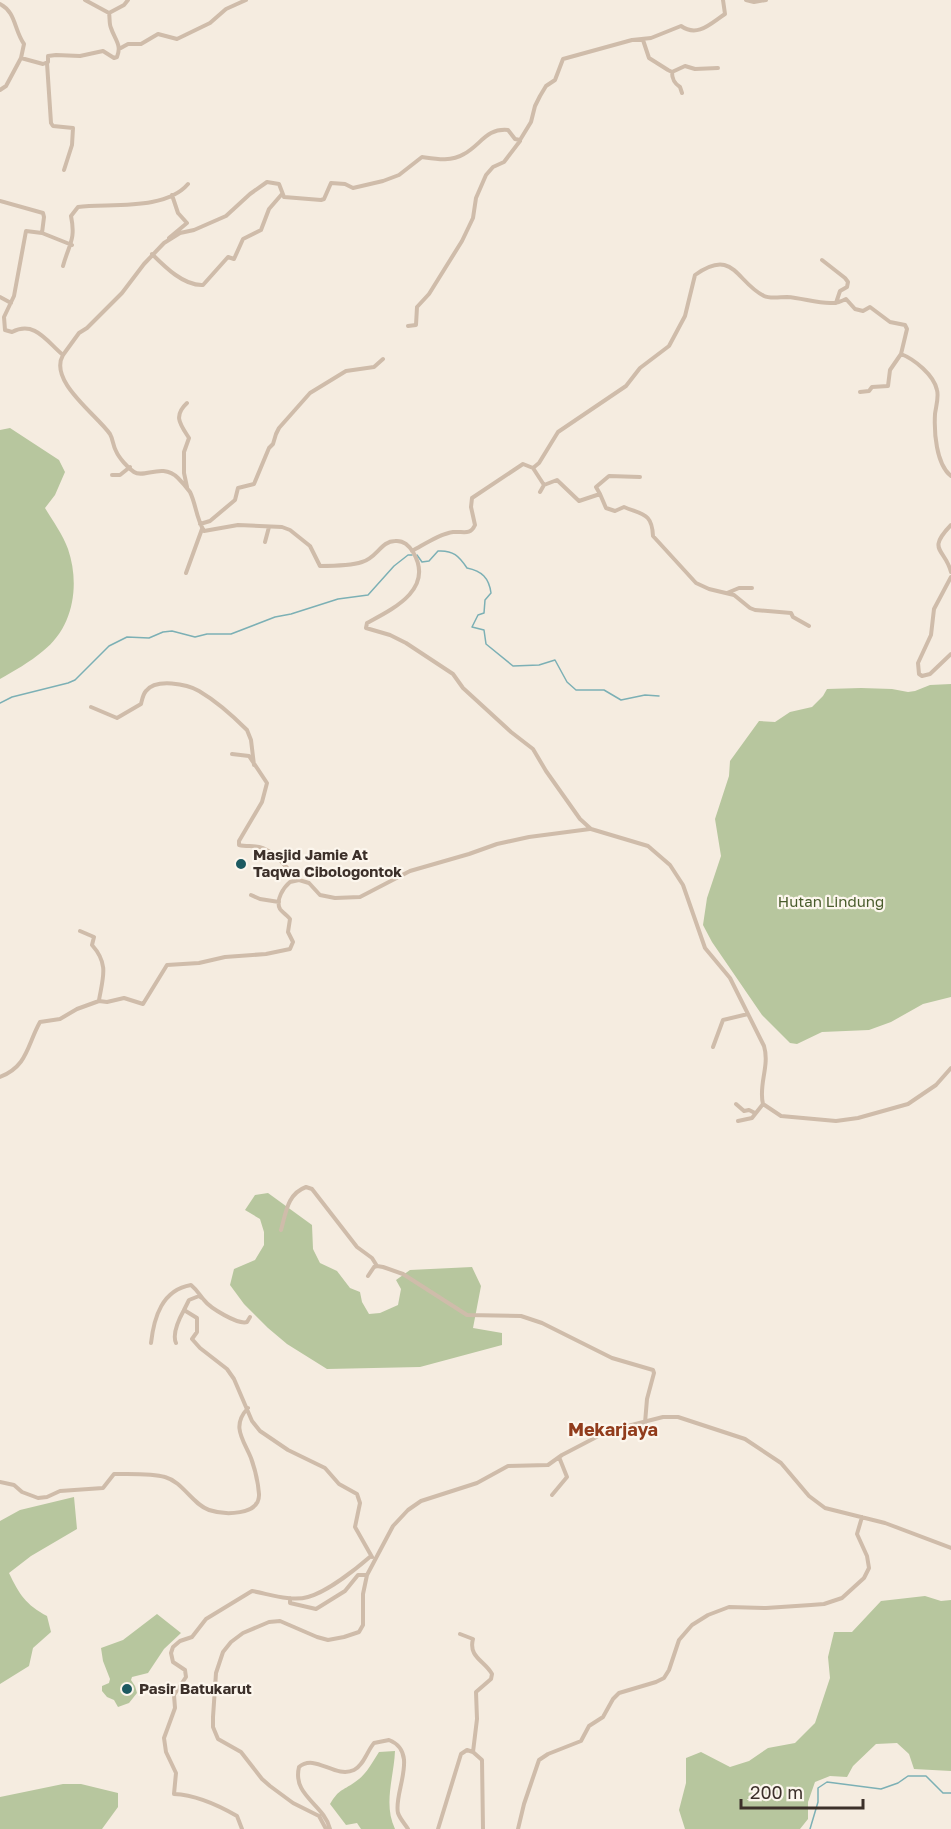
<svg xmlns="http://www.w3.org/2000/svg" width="951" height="1829" font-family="'Golos Text',sans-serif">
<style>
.green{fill:#b7c69e}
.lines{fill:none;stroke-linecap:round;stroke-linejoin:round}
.stream{stroke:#7cb0b5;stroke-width:1.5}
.minor{stroke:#cfbcaa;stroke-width:4}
.poi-dot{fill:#1c5a61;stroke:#fcf6ed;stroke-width:2}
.labels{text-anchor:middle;stroke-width:4.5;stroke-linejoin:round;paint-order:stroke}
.poi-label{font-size:15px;font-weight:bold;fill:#3c302a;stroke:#fcf6ed;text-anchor:start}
.park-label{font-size:15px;fill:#495c2c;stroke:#fcf6ed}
.quarter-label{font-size:18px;font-weight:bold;fill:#913c1c;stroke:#fcf6ed}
</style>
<rect width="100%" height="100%" fill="#f5ece0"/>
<path class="green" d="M10 428 59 460 65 472 55 495 45 508C53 521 63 535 68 549 80 584 74 627 43 651 30 662 14 671 0 679V430Z
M951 684V997L923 1004 891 1022 869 1030 822 1032 797 1044 790 1043 762 1015 712 942 703 925 707 898 721 856 715 819 729 776 730 761 759 721 775 722 790 712 812 707 823 696 827 689 861 688 892 689 908 692 915 691 930 685Z
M268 1193 312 1225 313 1249 320 1263 337 1271 350 1288 360 1292 362 1302 369 1314 380 1313 398 1305 401 1289 396 1280 410 1270 472 1267 481 1286 473 1328 502 1333V1345L420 1367 327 1369 287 1344 268 1328 244 1304 230 1285 234 1269 255 1260 264 1245V1232L260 1219 245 1210 255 1195Z
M74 1497 77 1529 31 1556 9 1573C19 1594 26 1605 47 1616L51 1632 33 1648 29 1666 0 1684V1521L20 1510Z
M925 1596 941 1601 951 1600V1771L914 1769 909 1754 897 1743 876 1744 853 1766 847 1777 830 1776 815 1782 808 1802V1819L800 1829H685L679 1810 686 1783V1758L701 1752 730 1767 749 1761 768 1748 795 1743 815 1723 830 1678 828 1657 834 1632H852L881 1601Z
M157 1614 181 1633 164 1649 148 1673 132 1677 131 1680 135 1686 137 1693 129 1703 118 1707 114 1700 107 1697 102 1691V1686L109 1683 110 1679 103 1661 101 1648 123 1640Z
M395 1751C394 1777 383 1804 395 1829H361L357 1823 346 1825 330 1804C340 1788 341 1792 355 1782 366 1775 372 1763 379 1752Z
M63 1784H81L118 1793V1807L102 1829H0V1797Z"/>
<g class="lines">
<path class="stream" d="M417 555 422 562 429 561 438 551C453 550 459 556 467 568 482 571 489 578 491 593L485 600 484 613 478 615 472 627 484 630 486 644 513 666 539 665 555 660 567 682 576 690H604L621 700 645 695 659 696
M0 703 12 697 68 683 75 680 109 646 127 637 149 638 163 632 172 631 195 637 207 634H231L275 617 291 614 338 599 368 595 394 566 408 555H412
M810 1829 818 1802V1788L827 1782 881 1789 898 1783 908 1776H926L943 1793H951"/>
<path class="minor" d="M746 0 754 2 766 0
M0 4C16 12 14 30 24 44L21 58
M109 13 124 5 128 0
M643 40 649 58 668 70 672 72 685 66 695 69 718 68
M119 49 128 44H141L158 34 177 39 210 23 226 9 246 0
M47 63 51 123 53 126 73 128 72 145 64 170
M672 72C672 79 674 83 680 87L682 93
M0 90 6 86 21 58 43 64 48 62V56L56 55 80 56 103 51 114 58 117 57C122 45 115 40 111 28 109 24 110 18 109 13L85 0
M0 201 43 213 44 217 42 233
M169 238 187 223 178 213 172 195
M72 245 42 233 26 231 14 296 4 317 5 330 12 332C35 320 47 342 63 355 48 381 97 415 110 434 113 439 113 446 116 451 119 458 128 468 134 472 144 479 162 462 178 478 181 481 187 488 190 492 196 504 196 518 204 531L238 525 282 527 290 530 310 546 320 566C333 566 350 566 362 562 377 558 381 541 395 541 404 540 409 546 413 552 435 589 393 609 367 623L366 628 390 635 406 643 453 674 463 688 511 732 533 749 546 771 580 819 591 829 648 846 670 865 683 885 705 948 730 978 764 1046C770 1066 758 1085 763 1104L781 1116 836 1121 858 1118 908 1104 936 1085 951 1068
M152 254C165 267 184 286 203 285L228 257 234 259 243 239 261 230 269 209 282 194
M822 260 845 278 848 282 847 287 840 291 836 303
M63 266C69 244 76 240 71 216L78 207C109 203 165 211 188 184
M0 297 11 303
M408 326 416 325 417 307 429 294 462 241 473 218 476 198 486 175 493 167 504 162 520 141
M63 355 79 333 87 328 122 293 144 264 164 243 180 233 194 230 226 216 250 194 267 182 279 184 284 197 321 200 324 199 331 183 345 184 353 188 383 181 399 175 422 157C436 159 451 162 464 154 481 145 486 128 508 130L515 139 520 140 531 122 535 106 540 96 546 86 555 80 563 59 632 40 651 38 681 26C698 38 711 23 725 14L723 0
M860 392 869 391 872 387 888 386 890 370 901 354
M187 403C173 416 180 424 189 438L184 452V473L187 487
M533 468 544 485 557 480 579 501 600 494 606 508 615 511 624 507C643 515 652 513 653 536L696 583 709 589 734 595 750 608 755 610 791 613 793 617 809 626
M112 475H120L130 467
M540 492 544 485
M600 494 596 487 609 476 640 477
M200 524 210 521 235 500 238 488 254 484 269 448 273 444 276 434 279 428 310 393 346 371 374 367 383 359
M951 525C926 551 945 548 951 572
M265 542 269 527
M412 551C425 544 439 534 453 532 463 531 470 536 475 525L471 507 472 498 523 464 533 468 539 463 558 432 626 386 640 368 669 346 685 316 695 275C734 247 736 282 764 296 770 299 780 297 787 297 803 298 818 304 833 303 838 303 842 301 846 299L855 309 863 311 870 307 890 322 905 325 907 329 901 354C914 359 934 375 937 390 939 397 936 406 935 414 934 432 936 464 951 476
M186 573 202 529
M951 577 934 609 931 635 918 663 919 674 922 676 930 674 951 654
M727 593 739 588H752
M91 707 117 718 141 704C142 700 143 694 146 691 156 678 187 684 199 691 216 701 234 717 247 730L251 740 254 765
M232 754 249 756 267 783 262 802 239 841V845C247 847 255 845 263 848 278 854 287 870 299 880
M251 895 260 899 279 902
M80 931 94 937 92 945C109 964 103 977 99 1000
M713 1047 723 1020 748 1014
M0 1077C28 1066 27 1045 40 1022L60 1019 77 1009 99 1001 107 1002 124 998 143 1004 167 965 199 963 225 957 266 954 290 949 293 942 288 932 290 919C288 916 282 912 280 909 275 900 284 887 290 882L299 880 309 883 320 895 335 898 360 897 410 871 469 854 497 844 529 837 590 829
M736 1104 744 1111 749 1110 755 1113
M738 1121 752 1118 763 1104
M281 1230C286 1213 287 1194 306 1187L312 1189 357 1247 372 1258 377 1266
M368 1276 374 1267 377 1266 383 1267 403 1274 467 1315 521 1316 542 1323 612 1358 653 1370 654 1373 647 1399 645 1423
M184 1310 189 1300 199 1296 202 1298
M151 1343C154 1317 162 1290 191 1285 197 1290 199 1294 204 1300 210 1308 238 1325 247 1322L250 1317
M176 1343C172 1334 179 1319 184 1310L197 1318V1332L192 1339 200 1348 227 1369 234 1379 252 1421 260 1431 288 1450 325 1468 339 1484 357 1494 360 1503 355 1527 372 1557
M0 1482 14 1485 22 1492 38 1498 47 1497 60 1491 103 1488 114 1474C128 1474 152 1473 165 1477 183 1482 192 1504 209 1510 224 1515 260 1516 259 1494 258 1482 255 1469 251 1458 243 1439 231 1426 248 1408
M552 1495 567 1477 559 1457
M290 1598V1603L316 1609 345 1591 358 1575H367
M460 1634 473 1639C468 1657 485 1661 492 1674L491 1679 476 1692 477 1719 473 1752
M242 1829 237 1816C218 1805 197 1795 174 1794L176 1773 166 1752 164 1738 175 1708 174 1695 186 1677 185 1670 173 1662 171 1653 173 1647 180 1641 192 1637 206 1619 252 1591C269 1594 291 1602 308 1597 327 1592 356 1569 371 1556
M326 1829 319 1816 293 1803 270 1786 262 1779 241 1752 218 1739 213 1727V1717L216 1673 223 1652 231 1642 243 1633 269 1622 280 1621 317 1637 328 1640 344 1637 359 1632 363 1625V1594L367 1575 393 1526 408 1510 421 1501 477 1483 508 1466 548 1465 562 1455 608 1431 663 1417H678L745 1439 781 1463 809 1496 825 1508 885 1523 951 1548
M330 1829C324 1804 292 1796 299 1767 315 1753 335 1779 354 1770 364 1765 367 1751 374 1743L389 1740C420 1752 393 1793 398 1813 400 1819 405 1824 408 1829
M438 1829 461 1754 467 1750 473 1752 482 1760 483 1829
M518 1829 524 1804 539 1760 548 1754 581 1741 589 1726 603 1717 613 1699 619 1693 656 1682 664 1678 669 1670 679 1640 692 1625 708 1615 729 1607 766 1608 811 1605 824 1604 842 1598 864 1578 869 1568 867 1556 857 1534 862 1517"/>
</g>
<g class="poi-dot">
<circle cx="241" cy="864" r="6"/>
<circle cx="127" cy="1689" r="6"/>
</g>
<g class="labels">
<g class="poi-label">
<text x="253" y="860">Masjid Jamie At<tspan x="253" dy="17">Taqwa Cibologontok</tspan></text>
<text x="139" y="1694">Pasir Batukarut</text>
</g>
<g class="park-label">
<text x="831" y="907">Hutan Lindung</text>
</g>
<g class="quarter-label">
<text x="613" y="1436">Mekarjaya</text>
</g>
</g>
<path d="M741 1799v9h122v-9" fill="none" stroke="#3c302a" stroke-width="3"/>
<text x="750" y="1799" font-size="18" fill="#3c302a" stroke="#fcf6ed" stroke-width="4.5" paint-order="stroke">200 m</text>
</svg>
